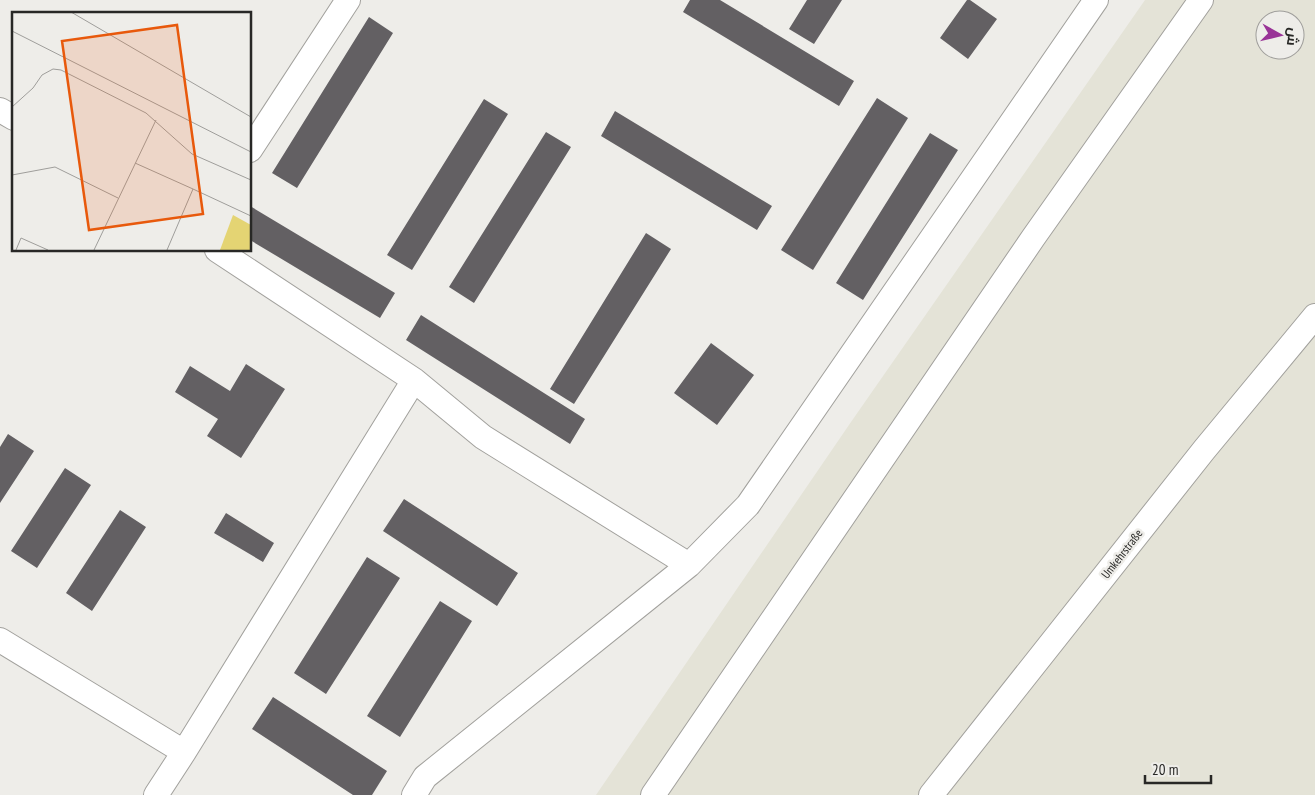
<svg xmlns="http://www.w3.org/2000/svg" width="1315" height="795" font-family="'PT Sans Narrow',Cairo,sans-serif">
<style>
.built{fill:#e4e3d7;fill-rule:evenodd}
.building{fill:#636063}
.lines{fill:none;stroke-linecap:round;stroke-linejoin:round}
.minor-casing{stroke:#a2a19d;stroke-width:26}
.minor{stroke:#fff;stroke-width:24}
.labels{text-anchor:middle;stroke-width:5;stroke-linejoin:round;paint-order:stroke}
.street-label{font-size:12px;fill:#282826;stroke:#eeede9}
.inset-road{fill:none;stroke:#9f9e9b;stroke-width:1}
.view{fill:#e8590c;fill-opacity:0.15;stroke:#e8590c;stroke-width:2.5}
.inset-edge{fill:none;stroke:#282826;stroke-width:2.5}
</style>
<rect width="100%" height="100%" fill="#eeede9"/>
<path class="built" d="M1145 0H1315V795H596L851 422ZM1265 20H1295V50H1265Z"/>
<path class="building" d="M690 0H720L854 81 839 106 683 12Z
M807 0H842L814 44 789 29Z
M967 0H970L997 19 968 59 940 38Z
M369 17 393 33 297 188 272 173Z
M877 98 908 118 813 270 781 250Z
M484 99 508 114 412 270 387 255Z
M615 111 772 206 757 230 601 136Z
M546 132 571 147 474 303 449 287Z
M930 133 958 150 863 300 836 283Z
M250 206 395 293 380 318 250 240Z
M646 233 671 249 574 404 550 389Z
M421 315 585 419 570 444 406 340Z
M711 343 754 375 717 425 674 393Z
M246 364 285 389 241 458 207 436 218 419 175 392 190 366 230 391Z
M8 434 34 451 0 503V447Z
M65 468 91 485 37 568 11 551Z
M404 499 518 573 497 606 383 531Z
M120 510 146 527 92 611 66 593Z
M226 513 274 543 263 562 214 533Z
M367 557 400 578 326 694 294 673Z
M440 601 472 621 400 737 367 716Z
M273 697 387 771 372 795H353L252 729Z"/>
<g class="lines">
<g class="minor-casing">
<path id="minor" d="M0 110 14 118
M250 150 348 0
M217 250 414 380 483 437 689 565
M0 640 184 752 156 795
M184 752 414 380
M414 795 425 777 689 565 748 505 1096 0
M653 795 1033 238 1201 0
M931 795 1204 450 1315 316"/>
</g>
<use href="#minor" class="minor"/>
</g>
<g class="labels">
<g class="street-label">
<text transform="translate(1122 554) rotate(-52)" y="4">Umkehrstraße</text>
</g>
</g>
<g transform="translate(12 12)">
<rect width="239" height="239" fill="#eeede9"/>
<path d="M221 203 239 213V238H208Z" fill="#e4d473"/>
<path class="inset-road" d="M59 0 239 105M0 19 239 140M0 95 21 76 30 63 41 57 49 58 134 101 180 142 239 168M123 151 181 177M0 163 43 155 106 186M4 238 9 226 36 238M82 238 144 108M155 238 181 177 239 204"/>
<path class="view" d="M165 13 191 202 77 218 50 29Z"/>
<rect width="239" height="239" class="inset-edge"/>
</g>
<g transform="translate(1280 35) rotate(98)"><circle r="24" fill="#eeede9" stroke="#9f9e9b"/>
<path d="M0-4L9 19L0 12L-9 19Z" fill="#993397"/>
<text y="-8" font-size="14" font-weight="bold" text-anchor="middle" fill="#282826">ش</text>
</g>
<path d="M1145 775v8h66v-8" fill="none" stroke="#282826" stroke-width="2.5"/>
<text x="1152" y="775" font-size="15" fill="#282826" stroke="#eeede9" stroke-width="4" paint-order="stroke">20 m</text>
</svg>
